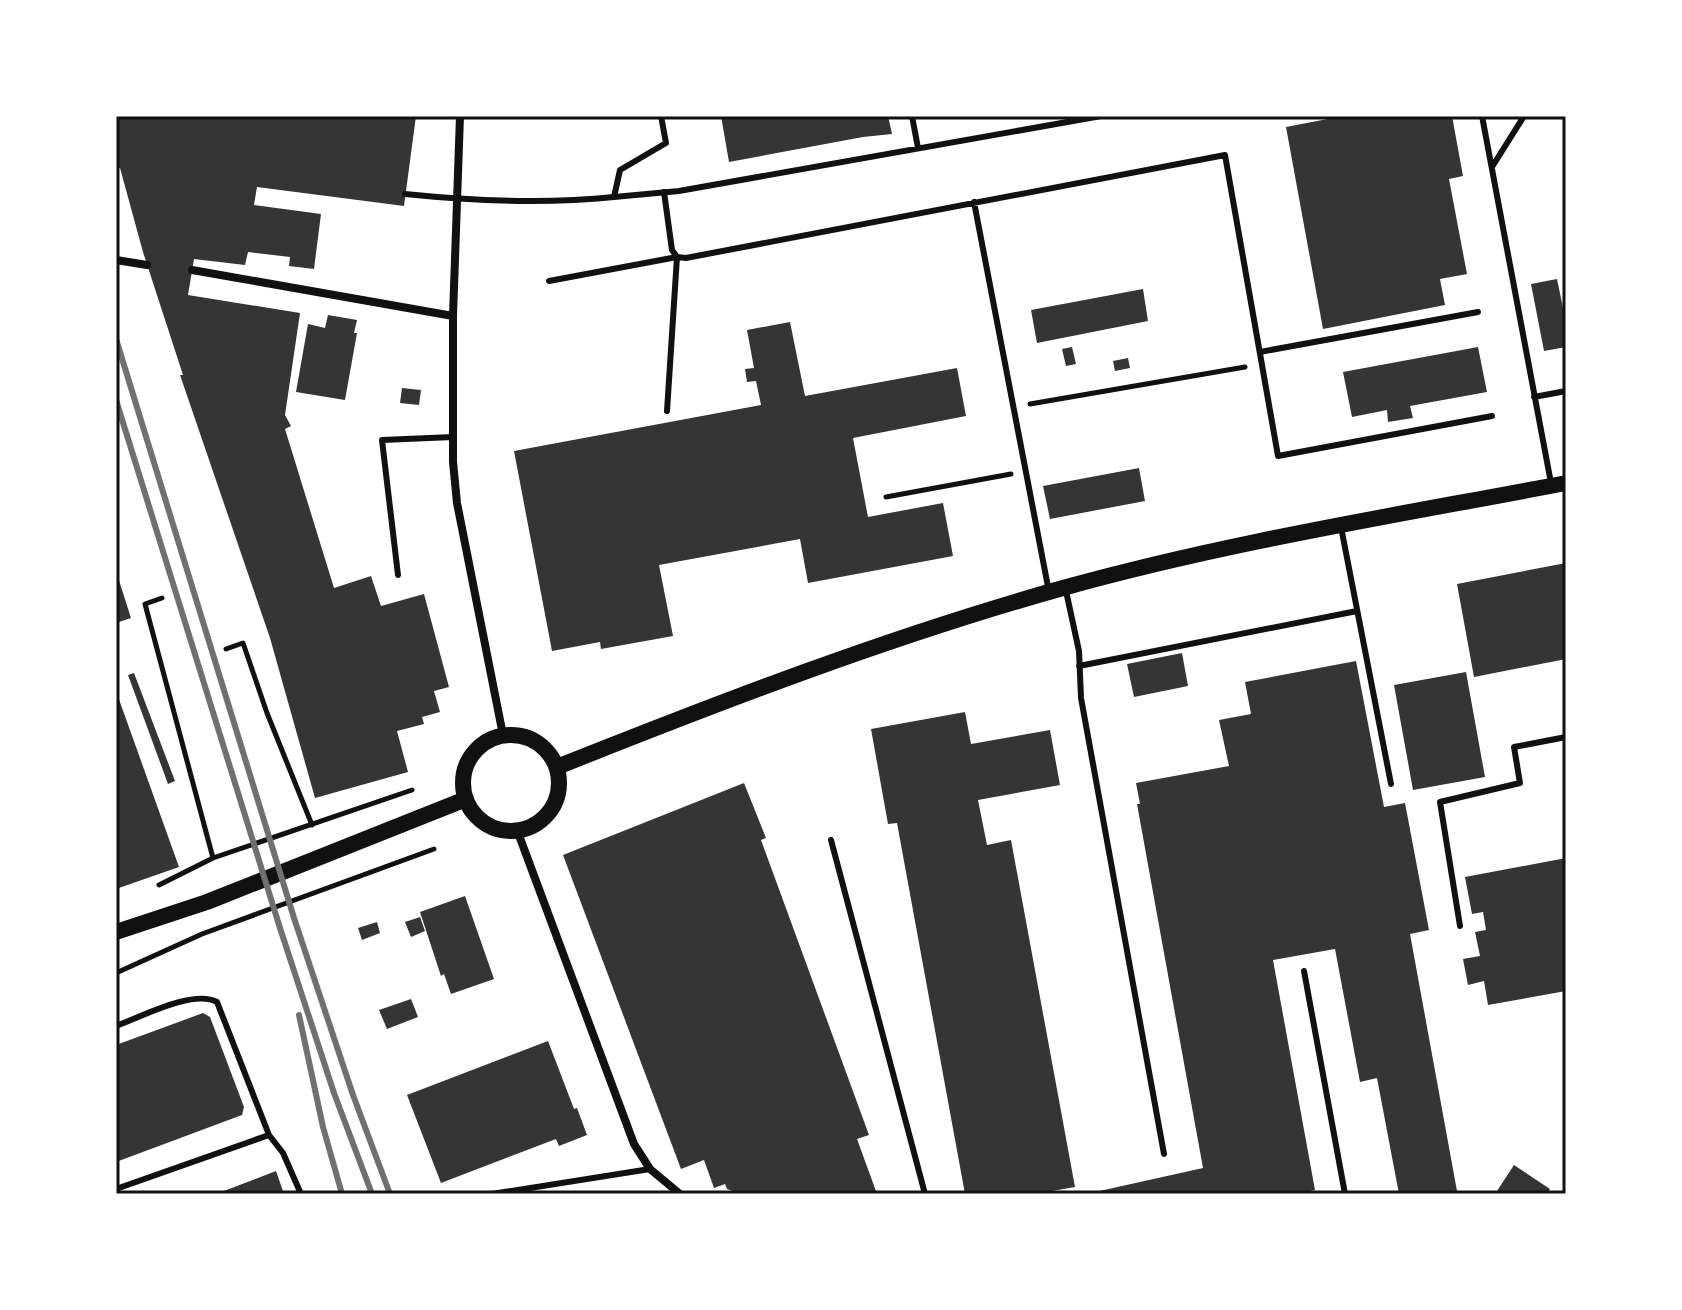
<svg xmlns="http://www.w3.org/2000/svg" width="1682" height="1310" font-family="'Source Sans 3',sans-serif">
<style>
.building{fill:#353535}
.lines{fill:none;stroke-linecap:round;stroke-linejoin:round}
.path{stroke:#111;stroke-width:5}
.service{stroke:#111;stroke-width:6}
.minor{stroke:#111;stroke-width:8}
.secondary{stroke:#111;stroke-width:16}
.rail{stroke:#707070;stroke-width:6}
.neatline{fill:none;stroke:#111;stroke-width:3}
</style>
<rect width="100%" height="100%" fill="#fff"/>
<path class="building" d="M116 116H416L404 206 257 187 254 205 321 214 314 269 289 266 290 257 248 252 245 265 194 259 188 295 300 313 285 415 291 426 285 429 334 588 371 576 381 606 424 594 449 687 434 691 440 712 422 717 424 724 397 731 408 772 315 798 270 638 180 375H183L143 252 120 168H116Z
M721 116H888L892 134 863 137 729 162Z
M1343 116H1452L1463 176 1449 179 1467 274 1440 279 1445 305 1323 329 1286 127Z
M1557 279 1566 322V347L1544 351 1531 284Z
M1143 289 1148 321 1037 343 1031 310Z
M328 315 357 320 354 333H357L345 400 296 392 308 324 325 328Z
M790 322 805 396 957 368 966 416 853 438 868 517 943 503 953 556 808 583 800 539 659 565 673 636 601 649 600 642 552 651 514 451 761 405 756 381 747 382 745 369 754 368 747 330Z
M1072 347 1076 364 1066 366 1062 349Z
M1478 347 1487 392 1410 406 1413 418 1388 422 1387 410 1352 417 1343 372Z
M1128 358 1130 368 1115 371 1113 361Z
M402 388 421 390 419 405 400 403Z
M1139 468 1145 501 1050 519 1043 486Z
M1566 563V659L1474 677 1457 584Z
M116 571 131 618 116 623Z
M1182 653 1188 686 1134 697 1127 664Z
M1356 661 1384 807 1405 803 1429 930 1410 934 1457 1191 1441 1194H1399L1377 1078 1360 1082 1335 949 1273 960 1315 1190 1295 1194H1086L1203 1168 1137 804H1140L1136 783 1229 766 1219 720 1251 714 1245 682Z
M1466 672 1485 777 1413 790 1394 685Z
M134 673 175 781 168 784 128 675Z
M116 691 179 867 116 889Z
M965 712 971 744 1050 730 1060 785 978 800 987 845 1011 840 1075 1187 1052 1191V1194H965L897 823 888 824 871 729Z
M744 783 766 838 761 840 869 1135 857 1139 877 1194H741L727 1189 725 1184 714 1188 704 1160 681 1169 563 855Z
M1566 858V991L1488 1005 1484 981 1468 985 1463 959 1480 956 1475 932 1486 930 1483 912 1472 914 1465 877Z
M465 896 494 979 451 994 444 974 441 976 420 912Z
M420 917 425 931 411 937 405 922Z
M377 922 380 933 362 940 358 928Z
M411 999 418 1017 387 1029 379 1010Z
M203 1013 210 1017 244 1107 242 1115 116 1162V1045Z
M548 1041 574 1109 577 1108 587 1135 559 1146 556 1139 441 1183 407 1095Z
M1514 1165 1550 1189 1547 1194H1495Z
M276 1171 284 1194H216Z"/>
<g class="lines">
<path class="path" d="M1030 404 1245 367
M886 497 1011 474
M162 598 145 604 213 858
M226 649 243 643 267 713 312 825
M159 885 213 858 412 790
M116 973 202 934 434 849"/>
<path class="service" d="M912 116 918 148
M1482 116 1551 483
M1492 167 1524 116
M664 192 672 250 677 257 686 258 1225 155 1278 456 1492 416
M405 194C473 201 546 204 614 197L620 170 666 143 661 116
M614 197 679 191 1101 116
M974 202 1049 592
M549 281 677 257 667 411
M1260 352 1478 312
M1534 397 1566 391
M1341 527 1391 784
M398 575 382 440 453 437
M1066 591 1079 651 1081 698 1164 1154
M1079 666 1357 611
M831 840 925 1194
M1460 926 1440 802 1520 783 1514 747 1566 737
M1304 971 1345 1194
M116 1026C141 1017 193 989 217 1002L269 1135 283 1153 301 1194
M116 1189 269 1135
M492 1194 650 1169"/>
<path class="minor" d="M460 116 453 316V462L457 503 503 735
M116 260 147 265
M192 270 453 316
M517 830 634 1144 650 1169 680 1194"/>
<path class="secondary" d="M463 783a48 48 0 1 1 96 0a48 48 0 1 1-96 0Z
M557 767C723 701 891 636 1063 588 1228 542 1398 515 1566 483
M116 932 207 902 466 799"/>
<path class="rail" d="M116 339 294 918 353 1095 390 1194
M116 400 280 928 334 1093 372 1194
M299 1015 323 1127 342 1194"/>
</g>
<rect width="1682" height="1310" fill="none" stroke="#ffffff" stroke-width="236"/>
<rect x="118" y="118" width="1446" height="1074" class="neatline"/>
</svg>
